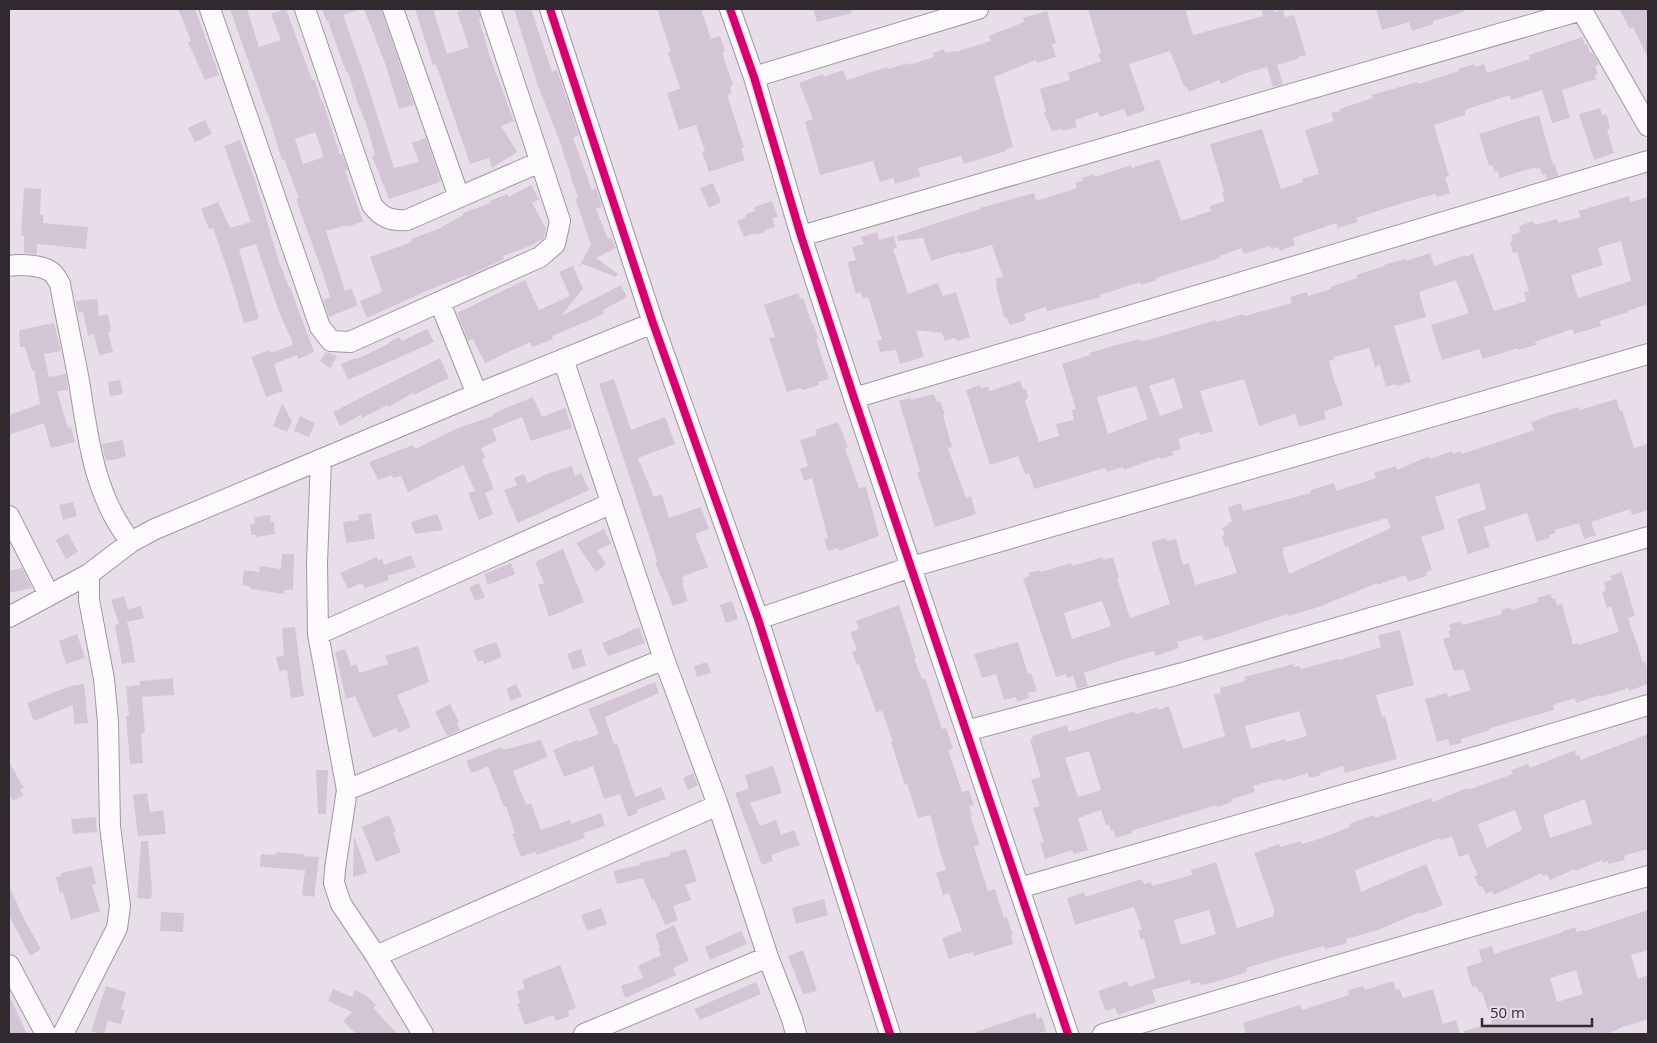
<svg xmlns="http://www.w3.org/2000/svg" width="1657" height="1043" font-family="'Open Sans',sans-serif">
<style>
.building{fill:#d4c5d6;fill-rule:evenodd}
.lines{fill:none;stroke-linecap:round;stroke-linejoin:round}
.minor-casing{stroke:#9f98a0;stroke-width:22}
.minor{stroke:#fcfafc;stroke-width:20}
.cycleway-casing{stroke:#ebdaed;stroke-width:11}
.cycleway{stroke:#d6006c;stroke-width:8}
</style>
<rect width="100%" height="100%" fill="#e8dee9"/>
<path class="building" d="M178 9H195L219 75 205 80 188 42 191 41Z
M230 9H247L259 47 281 40 271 14 286 9 312 80 314 79 322 102H323L340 155 342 154 348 170 345 171 363 221 348 227 347 225 326 231 345 291 351 288 358 305 329 317 323 300 330 297 323 274 296 199 299 198 284 159 282 160 268 114H267ZM315 132 324 157 303 164 295 139Z
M322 9H358V10L343 15 365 77 394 168 419 162 412 143 426 138 441 182 389 199 372 156 375 155 366 123 358 104 348 72H346L328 21 327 22Z
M364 9H381L414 105 399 109 386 66Z
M415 9H433L447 54 469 47 457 12 466 9H478L481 18 479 19 490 57 514 121 501 126 517 152 492 168 489 158 470 164 436 64 433 65Z
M514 9H531L552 72 557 70 579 135 573 138 592 190 596 188 602 206 596 209 608 239 611 238 616 248 596 258 618 274 616 277 583 264 579 267 591 245 575 198 578 197 570 176 571 175 562 150 563 149 538 86Z
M657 9H701L711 39 720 36 725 51 722 52 733 85 730 87 732 93 727 95 744 147 741 149 745 160 709 172 702 152 705 151 696 125 679 130 667 93 679 89 680 88 668 53 671 52Z
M813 9H851L852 13 817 22Z
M1088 9H1185L1193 35 1263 16 1261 9H1274L1275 12 1283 9 1285 17 1294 15 1306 55 1298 57V59L1277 65 1283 84 1273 87 1267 67 1246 73 1221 84 1219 80 1189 92 1186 86H1184L1170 51 1129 64 1145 110 1127 117 1124 109 1100 117 1098 112 1075 120 1077 127 1063 131 1062 129 1052 131 1044 113 1046 112 1040 89 1070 80 1068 73 1101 61 1098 54 1101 53Z
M1376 9H1463L1464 12 1433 21V24L1412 31 1409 22 1382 30Z
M1619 9H1648V58L1633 27 1630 29Z
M1047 11 1056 43 1052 44 1056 57 1037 63 1036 60 994 77 1013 147 1006 150V151L964 164 961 156 918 168 921 176 895 184 893 178 880 182 873 161 820 175 805 122 813 119 799 83 823 74 824 77 843 70 847 80 887 67 888 69 908 63 909 65 934 57 933 53 944 49 945 53 955 51V52L991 41 989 36 1024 22 1023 18Z
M1582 37 1585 45 1587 44 1590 53 1592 52 1598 62 1599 65 1595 66 1598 74 1595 75 1596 79 1562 90 1570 118 1552 123 1542 90 1511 100 1510 95 1465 110V115L1434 125 1449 176 1445 177 1450 193 1437 197 1436 194 1409 201 1356 218 1358 222 1338 228 1336 223 1293 238 1295 245 1280 251 1278 247 1271 249 1270 246 1244 254 1242 248 1220 256V258L1156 278V280L1141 285 1140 282 1100 295 1101 297 1047 311 1046 307 1024 314 1026 320 1010 325 1007 318 1004 317 996 286 997 285 995 279 1003 277 992 245 960 254V252L931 261 923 238 898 241 897 236 980 209V208L1034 193 1036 201 1077 188 1075 183 1083 181 1082 178 1094 174 1095 177 1131 165 1132 168 1159 159 1181 221 1211 211 1210 206 1225 201 1222 192 1224 191 1210 144 1262 129 1281 189 1303 182 1302 179 1319 174 1305 130 1334 121 1331 113 1340 111 1339 109 1373 98 1372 95 1417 82 1418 84 1459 71 1458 69 1474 64 1475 67 1484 64 1487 73 1530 59 1529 55Z
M1600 108 1602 115 1607 114 1610 129 1607 130 1614 153 1594 160 1579 114Z
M1539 115 1553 165 1555 164 1558 176 1547 179 1546 174 1542 175 1540 168 1536 169 1535 167 1500 178 1498 171 1495 172 1492 165 1489 166 1479 134Z
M205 120 212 134 195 142 188 128Z
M240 140 254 177 279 262 289 287H290L314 352 298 359 297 355 274 364 283 391 266 397 251 357 269 350 270 353 293 345 292 341 279 312 256 244 239 249 259 319 244 323 228 271 213 228 209 229 201 209 218 202 230 228 251 222 224 146Z
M713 183 721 202 709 208 700 188Z
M531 185 539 199 532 203 546 228 544 238 530 246 503 256 504 259 468 276 466 275 426 291 367 318 360 301 380 293 382 291 370 257 412 242 411 239 438 229 463 215V213L491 203 490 201 507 194 509 197Z
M24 188 41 189 40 215H43V223L88 227 86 249 37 244V254L24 253V236L21 235Z
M1629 196 1630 202 1648 197V304L1628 311V312L1600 321 1601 326 1574 334 1572 329 1535 342 1536 345 1518 350V348L1483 359 1479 349 1442 360 1431 325 1469 313 1456 280 1419 292 1426 317 1394 326 1411 382 1397 386 1396 384 1386 387 1380 365 1375 367 1369 348 1334 357 1335 359 1329 361 1335 384H1336L1343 405 1324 411 1326 419 1299 427 1295 414 1259 426 1244 379 1200 391 1213 431 1200 435 1199 432 1178 439 1181 449 1172 452 1173 455 1161 459 1160 457 1124 470 1123 467 1107 472 1105 468 1034 489 1029 473 1025 474 1018 456 990 465 966 390 980 385 981 388 988 386 990 391 1020 381 1023 389 1026 390 1028 397 1025 401 1039 442 1059 436 1056 424 1074 420 1072 410 1076 409 1062 364 1090 355 1089 353 1113 346 1140 339V341L1148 340 1216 320 1217 322 1243 314 1244 316 1252 314 1292 303 1290 297 1307 292 1308 296 1331 289 1330 287 1357 278 1356 275 1384 266V265L1405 259 1406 261 1430 253 1434 266 1465 255V257L1473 254 1494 311 1526 301 1524 292 1529 291 1517 252 1513 253 1510 241H1513L1511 235 1521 232 1519 226 1533 221 1535 225 1557 219 1558 223 1581 217 1578 211ZM1621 241 1631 281 1578 298 1571 275 1603 265 1598 248ZM1174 378 1183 408 1160 416 1149 386ZM1136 386 1148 419 1108 434 1097 397Z
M772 201 778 217 772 218 775 227 765 230 764 232 756 235 755 233 744 237 737 221 745 218 746 214 755 211 754 207Z
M877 232 879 240 894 236 897 248 893 249 908 294 938 283 943 296 956 292 970 337 958 341 955 338 945 341 942 333 916 330 924 357 900 364 896 350 880 352 877 341 882 340 868 297 863 299 861 292 856 294 847 262 856 260 852 247 864 244 861 237Z
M573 266 583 289 561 316 621 285 627 297 603 310 604 314 552 336 553 339 532 347 530 342 485 363 473 339 468 341 457 313 525 280 539 310 570 296 559 272Z
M798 293 800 299 803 298 812 324 813 323 818 338 816 339 829 379 818 382 819 385 803 390 800 388 787 392 769 338 775 337 764 305Z
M97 299 99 316 108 314 111 331 108 332 113 352 99 355 94 334 88 336 83 312 78 313 76 301Z
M54 323 61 351 44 354 49 377 66 374 68 390 57 391 68 428 71 427 75 442 51 448 44 423 9 435V415L40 404 34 370 32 371 25 347H20L19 330Z
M427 329 434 342 348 380 341 364 356 358 357 359 390 343 389 342 399 337 402 341Z
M326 352 337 356 330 368 320 361Z
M440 358 449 378 414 395 413 393 388 407 387 405 362 418 361 415 340 426 333 412Z
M614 379 631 430 665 417 675 444 638 458 654 497 662 494 669 518 701 507 709 529 695 534 708 567 682 577 684 583H682L688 601 673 606 655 562 657 561 651 542 599 384Z
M120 380 123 394 110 396 108 382Z
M934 394 937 402 940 401 945 415H943L952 447 948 448 966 498 971 496 976 514 935 527 917 472 920 471 899 401 910 398 911 400Z
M533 397 542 417 565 408 572 428 531 441 522 417 492 429 497 441 481 448 486 458 482 460 494 489 485 493 493 514 479 520 468 493 475 491 463 465 408 492 401 476 393 478 392 475 378 480 369 462 413 445 415 449 458 428 493 416 492 414Z
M1616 399 1620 411 1622 410 1634 448 1648 444V510L1632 515 1630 509 1591 522 1596 535 1584 539 1579 523 1555 530 1556 533 1549 535 1550 538 1537 542 1527 513 1484 527 1490 547 1468 554 1457 519 1486 509 1479 483 1435 497 1445 529 1421 537 1432 570 1426 572 1427 576 1408 582 1406 575 1377 585V583L1319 607 1288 616 1287 614 1218 637 1204 641 1202 635 1177 642 1179 648 1156 656 1154 651 1128 658 1084 673 1088 686 1077 689 1073 676 1067 678 1066 674 1056 677 1023 578 1029 576 1028 573 1040 570 1041 572 1071 563 1072 566 1103 557V560L1113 557 1119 577 1117 578 1130 618 1170 604 1151 542 1166 538 1167 541 1176 539 1183 565 1189 563 1195 585 1237 573 1228 546 1225 547 1222 536 1225 535 1222 528 1229 525 1228 523 1232 522 1228 507 1241 503 1243 511 1311 493V490L1334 483 1336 491 1376 478 1374 473 1396 466 1397 470 1429 456 1430 459 1452 451 1453 454 1461 451 1462 454 1534 430 1531 422 1550 415 1579 407 1580 410ZM1387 518 1391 528 1289 574 1282 551H1283V548ZM1102 601 1111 626 1072 639 1064 613Z
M282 403 292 421 287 432 273 426Z
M300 416 315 423 309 437 294 431Z
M838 422 848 447 845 448 859 488 866 487 879 536 839 551 838 548 828 551 824 539 828 538 812 478 804 481 800 469 808 466 800 440 817 435 815 430Z
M123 440 126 457 106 461 102 444Z
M572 466 575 476 581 473 589 490 518 523 504 490 517 485 514 478 524 474 528 483 549 473Z
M73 502 77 516 63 520 59 505Z
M371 513 375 539 346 543 343 522 359 520 358 515Z
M437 514 443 530 415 534 411 522Z
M270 515 271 522H274L275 534 256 537V535H251L250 524H255L254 517Z
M604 529 611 544 597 550 606 564 596 572 576 543Z
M68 533 78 552 66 559 56 540Z
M563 549 584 602 549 617 538 585 544 583 535 562Z
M282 554H294L293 590H285L284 594 251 589V587L242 585 244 570 259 572 260 566 281 569Z
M411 555 416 567 388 576 389 580 365 588 362 583 348 589 340 573 377 557 378 560 382 559 384 565Z
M511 563 515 574 488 585 484 574Z
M22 568 32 588 9 593V571Z
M1622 572 1635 616 1628 618 1643 662 1645 661 1648 671V684L1629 691 1628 688 1601 697 1600 695 1576 703 1575 698 1553 705 1554 710 1490 728V730L1461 739 1462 743 1450 746 1448 739 1437 742 1425 699 1447 693 1448 697 1471 690 1463 669 1454 671 1443 639 1450 637 1448 631 1451 630 1449 625 1461 621 1462 625 1502 614 1501 610 1511 607 1512 610 1538 602 1537 598 1551 594 1552 599 1555 598 1557 605 1562 604 1573 644 1577 643 1578 645 1619 632 1611 606 1607 608 1602 592 1606 591 1604 582 1612 580 1610 576Z
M479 583 485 597 475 601 469 587Z
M124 596 128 609 141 606 144 618 127 622 131 637 135 662 122 664 115 625 119 624 111 600Z
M732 601 738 619 726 623 720 605Z
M899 605 916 658H914L922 679 925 678 942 729 946 728 953 748 948 750 962 792 969 790 974 805 969 806 972 815H970L980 845 974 847 988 891 995 889 1004 918 1007 917 1013 935H1011L1013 944 974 956 973 952 968 954 967 953 949 959 942 938 962 931 949 893 943 895 936 873 946 870 936 839H937L930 815 918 818 907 784 905 785 891 742H893L882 711 876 712 859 664 857 665 852 652 857 650 850 633 859 629 856 621Z
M295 627 304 696 291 698 287 670 279 671 276 657 284 656 282 628Z
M639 627 645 643 608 656 602 643 627 633V632Z
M1400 630 1414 685 1376 695 1382 717 1385 716 1397 759 1345 773 1343 766 1320 773 1321 775 1309 778 1308 773 1282 781V779L1274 780 1253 786 1255 792 1231 799 1232 802 1217 807V805L1190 813 1131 831 1132 833 1116 838 1113 830 1111 831 1109 825H1106L1101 810 1078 818 1088 850 1074 854 1072 850 1045 859 1040 843 1044 842 1033 808 1040 806 1031 780 1041 777 1030 740 1033 739 1032 736 1067 725 1069 732 1135 711 1136 714 1158 707V710L1169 706 1183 749 1225 736 1214 695 1221 693 1220 688 1245 681 1244 677 1294 664V667L1300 666 1301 669 1338 659 1339 660 1381 647 1378 635ZM1299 711 1307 736 1286 742 1285 739 1251 749 1245 726ZM1089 751 1101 790 1078 797 1065 758Z
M77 634 85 658 66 664 59 641Z
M496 642 502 657 484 664 483 660 478 662 473 650Z
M1018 642 1028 674 1031 673 1037 691 1028 693 1029 698 1017 702 1016 697 1004 700 996 674 982 678 974 654Z
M418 646 429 682 397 695 411 727 398 733 396 728 373 738 355 696 346 699 335 652 345 649 351 666 357 664 359 673 388 664 385 656Z
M581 649 586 665 573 670 567 654Z
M707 662 711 673 697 677 694 666Z
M173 678 174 695 142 697 145 733H141L143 763 130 764 126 716H129L126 687 140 685V681Z
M655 682 659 693 605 717 614 744 617 743 635 797 661 787 666 799 637 810 638 813 628 817 620 794 604 799 593 766 564 777 553 750 577 740 578 742 599 734 588 709Z
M84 684 88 723 74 724 73 705 34 721 27 703 70 686Z
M516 684 522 696 511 701 506 689Z
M450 704 459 722 457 723 460 730 447 736 435 712Z
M1648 734V849L1626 855 1624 857 1625 860 1608 864V861L1603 863 1602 860 1575 871V869L1550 880 1547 874 1543 876 1542 873 1494 895 1492 891 1486 894 1482 886 1479 887 1474 876 1478 875 1468 854 1459 857 1452 836 1441 840 1440 838 1355 870 1361 892 1426 864 1443 905 1421 914 1420 912 1378 930 1346 939 1347 943 1325 949 1324 946 1286 956 1246 968 1247 972 1215 982 1201 985 1200 982 1191 984 1190 980 1152 990 1156 1002 1118 1015 1115 1008 1106 1011 1098 991 1127 981 1129 987 1155 978 1144 939 1141 940 1138 930 1142 929 1134 907 1075 925 1067 898 1084 892 1085 897 1142 879 1144 884 1151 882 1152 886 1192 875 1191 870 1216 862 1237 928 1274 916 1273 913 1275 912 1254 853 1279 844 1280 847 1301 841 1302 844 1319 839 1350 827 1349 824 1374 815 1375 818 1431 798 1433 802 1467 788 1468 790 1513 774 1511 770 1528 764 1530 768 1575 750 1576 756 1579 755 1581 760ZM1585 799 1592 824 1550 838 1543 815ZM1515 810 1522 830 1487 848 1478 824ZM1209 910 1216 934 1181 945 1174 920Z
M541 740 548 757 513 771 526 805 531 803 541 830 570 820 571 824 601 813 605 826 583 833 585 838 548 851 537 855 535 852 521 857 512 834 515 833 506 806 504 807 488 766 475 772H471L466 761 502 747 503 750Z
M9 762 24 788 20 790 24 795 13 801 10 796 9 797Z
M773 766 782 793 750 803 760 826 776 820 781 835 794 830 800 845 771 855 773 861 762 865 735 793 749 789 745 775Z
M316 770H328L326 814H318Z
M693 773 698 785 688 790 683 778Z
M147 793 150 812 163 810 166 834 138 836 133 795Z
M389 815 396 832 393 833 401 852 376 862 362 827Z
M96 817 97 832 73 834 71 819Z
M354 838H355L367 873 353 877Z
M141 841H148L152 889 151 899 137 898Z
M686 849 697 881 685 885 691 900 673 906 678 920 665 925 654 899 652 900 643 878 617 884 613 871 640 865 639 863 670 856V853Z
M277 852 304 854V856L319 857 314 897 302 895 305 870 260 867 261 854 276 855Z
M92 866 96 884 92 885 100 911 71 920 63 892 60 893 56 877 61 876V873Z
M9 886 25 921 41 949 30 956 9 915Z
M824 899 828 915 796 924 792 908Z
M601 908 607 924 587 931 581 915Z
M1648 910V950L1631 955 1638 979 1648 975V1019L1617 1029 1618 1030 1605 1034H1465L1464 1031 1492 1023 1482 992 1479 993 1476 986 1472 987 1466 967 1482 962 1479 950 1492 946 1494 954 1563 932V931L1575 927 1577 932 1584 930 1585 931ZM1576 970 1583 994 1557 1002 1550 978Z
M161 912 184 913 183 932 160 931Z
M674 925 689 961 673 968 676 975 625 998 621 986 643 978 638 966 661 955 658 948 660 947 655 934Z
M741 931 747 944 710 960 705 947Z
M803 950 817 991 803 994 788 956Z
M560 965 576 1008 568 1011 569 1016 556 1021 554 1015 525 1025 517 1004 520 1003 517 991 525 989 522 980Z
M1393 981 1396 990 1400 989 1403 998 1433 989 1443 1024 1456 1020 1460 1034H1246L1243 1023 1300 1005 1302 1010 1349 995 1348 990 1363 986 1365 990Z
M756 982 761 994 700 1020 694 1009Z
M106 986 126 992 121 1009 125 1010 121 1024 108 1021 104 1034H101L91 1031Z
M333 989 352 997 355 990 367 996 376 1005 373 1008 398 1034H356L343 1021 352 1012 328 1001Z
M9 995 27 1034H11L9 1028Z
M1035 1012 1037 1019 1042 1017 1046 1031 1037 1034H977L976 1032Z"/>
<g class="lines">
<g class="minor-casing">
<path id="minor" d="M210 9 320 327 331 341 350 342 540 257 555 244 560 221 490 9
M305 9 372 205C382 218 391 221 407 220L540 162
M393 9 459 197
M550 9 653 323 758 619 890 1034
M730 9 754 77 801 236 854 398 1068 1034
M1581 9 1648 126
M754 77 978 9
M801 236 1582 10
M9 266C20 264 40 265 50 271 55 274 57 279 60 284 66 317 73 349 79 381 88 438 94 496 131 542
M440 303 477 394
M563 359 664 659 718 805 768 957 792 1019 796 1034
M854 398 1648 161
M321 459 317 563 318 634 347 790 335 869 334 883 341 904 376 956 423 1034
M9 516 49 595
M9 617 89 574 131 542 155 529 477 394 653 323
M758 619 911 567 1648 354
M318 634 612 503
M966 731 1179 674 1648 537
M347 790 664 659
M1019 888 1486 754 1648 705
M376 956 718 805
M9 965 46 1034
M63 1034 117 928 120 906 110 826 108 722 104 679 89 600V574
M584 1034 768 957
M1103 1034 1483 923 1648 876"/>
</g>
<use href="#minor" class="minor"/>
<g class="cycleway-casing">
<path id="cycleway" d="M550 9 653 323 758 619 890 1034
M730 9 754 77 801 236 854 398 1068 1034"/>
</g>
<use href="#cycleway" class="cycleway"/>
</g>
<rect width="1657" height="1043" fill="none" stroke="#302930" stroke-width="20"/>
<path d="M1482 1018v8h110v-8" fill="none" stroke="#302930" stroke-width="2.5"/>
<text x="1490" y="1018" font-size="15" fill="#302930" stroke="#ebdaed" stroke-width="4" paint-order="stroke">50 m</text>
</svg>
